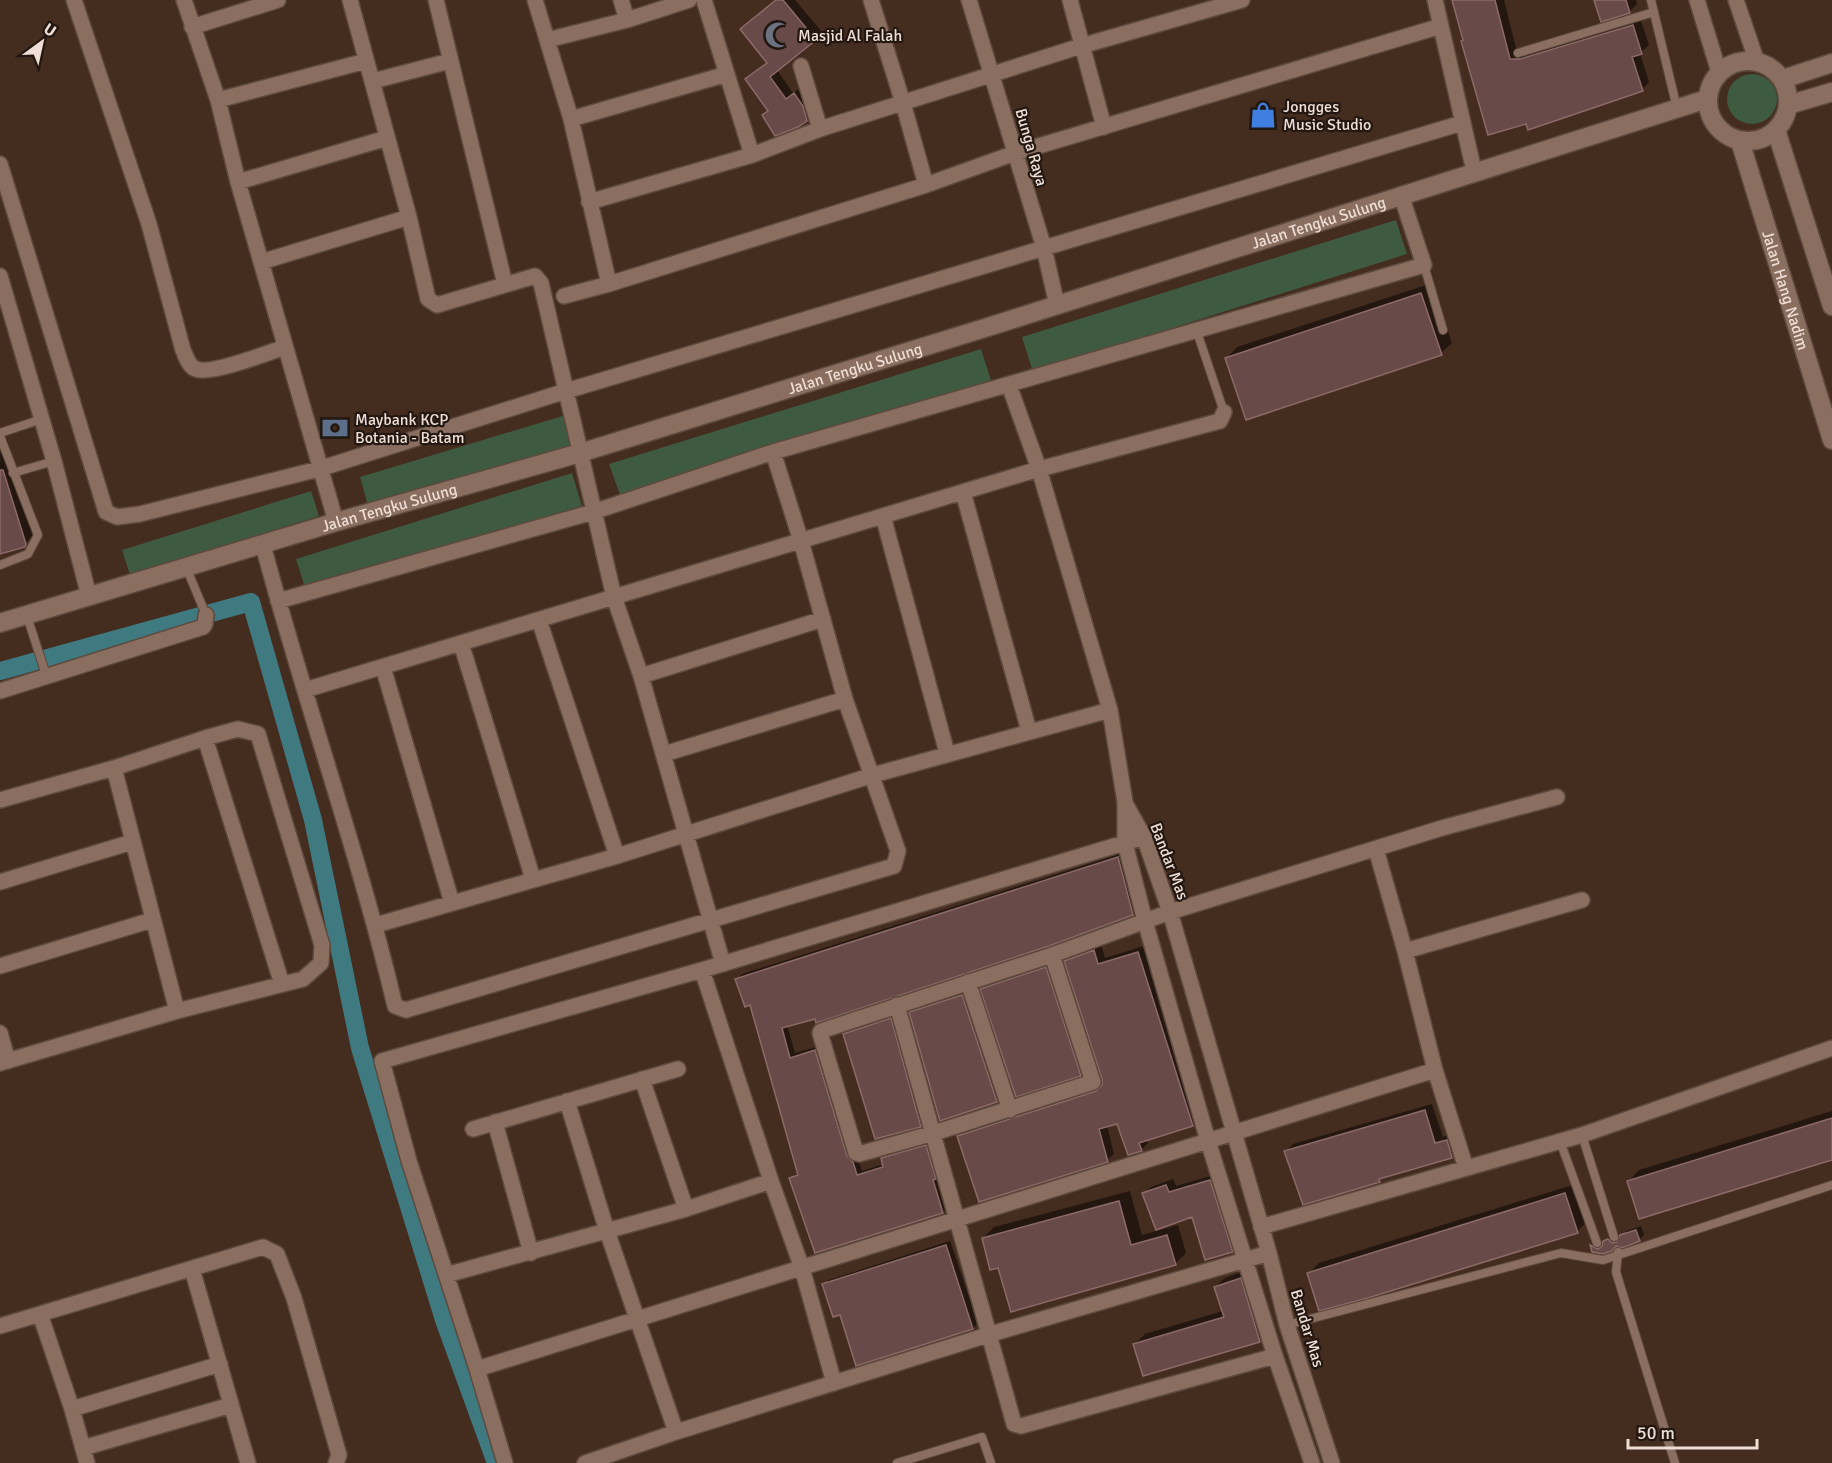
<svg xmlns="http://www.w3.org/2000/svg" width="1832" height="1463" font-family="Signika,sans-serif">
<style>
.green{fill:#3e5a41}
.shadow{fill:#0007}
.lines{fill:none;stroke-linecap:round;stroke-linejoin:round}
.canal{stroke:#407a81;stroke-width:18}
.building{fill:#684a48;stroke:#8b6a68;stroke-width:1.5}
.service-casing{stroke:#5d493d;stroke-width:10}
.minor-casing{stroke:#5d493d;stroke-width:18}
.tertiary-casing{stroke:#5d493d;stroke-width:21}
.service{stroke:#8a6e5f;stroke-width:8}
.minor{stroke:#8a6e5f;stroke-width:15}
.tertiary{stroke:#8a6e5f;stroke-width:18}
.labels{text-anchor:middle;stroke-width:4.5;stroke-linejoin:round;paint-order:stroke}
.poi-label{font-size:16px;fill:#eeded5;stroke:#221711;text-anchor:start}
.street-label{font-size:16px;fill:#eeded5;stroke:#221711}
</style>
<rect width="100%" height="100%" fill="#442c1f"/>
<path class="green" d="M1727 99a25 25 0 1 1 50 0a25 25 0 1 1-50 0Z
M1396 220 1407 254 1033 372 1022 337Z
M981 349 991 380 620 495 609 464Z
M566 415 576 444 369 509 360 477Z
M572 473 582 506 306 591 296 559Z
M311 491 319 516 130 575 122 550Z"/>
<path class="shadow" d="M776 0H795L822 32 777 70 793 93 801 88 813 113 806 120 763 115 769 110 747 80 768 62Z
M1454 0H1504L1517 52 1640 18 1649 45 1640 53 1649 82 1642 90 1527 122Z
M1596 0H1636L1637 4 1629 12Z
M1432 283 1452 343 1441 353 1227 358 1237 347Z
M7 439 36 532 24 545 0 553V441Z
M1123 853 1138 909 1133 914 787 1025 795 1053 820 1046 862 1171 884 1164 883 1158 888 1153 931 1141 948 1207 943 1212 791 1178 799 1172 751 1004 737 979 742 974Z
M1101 944 1105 958 1144 946 1199 1118 1192 1125 1146 1139 1148 1143 1141 1150 1117 1122 1107 1125 1114 1154 1107 1160 958 1136 965 1130 1022 1113 1103 1084 1104 1079 1066 961 1073 954Z
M1056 958 1090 1064 1080 1074 982 989 992 979Z
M970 988 1004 1093 996 1101 911 1013 919 1005Z
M901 1009 931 1115 920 1125 845 1034 855 1024Z
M1432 1104 1443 1137 1454 1134 1459 1149 1452 1156 1383 1176 1379 1180 1286 1152 1293 1144Z
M1832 1111V1159L1629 1181 1639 1170Z
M1217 1174 1239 1244 1232 1251 1193 1215 1144 1194 1151 1187 1173 1179 1176 1186Z
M1576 1184 1587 1221 1577 1232 1308 1274 1319 1263Z
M1130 1191 1142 1235 1178 1225 1186 1253 1175 1264 999 1266 983 1238 994 1227Z
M1641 1226 1644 1235 1639 1240 1593 1251 1592 1246 1596 1241 1604 1244 1609 1236 1614 1235 1620 1238 1626 1231Z
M950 1241 978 1323 973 1328 857 1364 841 1313 824 1285 829 1280Z
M1250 1269 1269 1331 1260 1340 1144 1374 1135 1344 1145 1334 1223 1311 1215 1287 1225 1278Z"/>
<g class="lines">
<path class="canal" d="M0 671 251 602 313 820 360 1048 445 1323 496 1463"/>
</g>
<path class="building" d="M776 0H783L816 40 770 77 786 99 794 93 803 106 807 121 798 127 775 136 762 115 768 111 745 79 767 63 740 29Z
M1452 0H1495L1510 59H1520L1633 25 1642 54 1632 57 1643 91 1528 130 1526 124 1488 135 1461 41 1463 40Z
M1594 0H1626L1630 13 1601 22Z
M1421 293 1442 355 1246 420 1225 358Z
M0 470H3L26 544 25 547 0 554Z
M1118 857 1133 915 1049 946 816 1023 815 1019 782 1028 790 1058 815 1050 847 1156 853 1162 857 1175 883 1167 881 1158 926 1145 936 1179 933 1180 943 1213 815 1253 789 1178 798 1175 750 1005 745 1007 735 979Z
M1094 950 1098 964 1138 952 1193 1126 1139 1143 1142 1151 1128 1155 1117 1124 1099 1129 1108 1162 979 1202 957 1136 1096 1091 1102 1085V1079L1064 961Z
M1046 967 1081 1076 1016 1097 980 989Z
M962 995 997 1102 940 1121 909 1012Z
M891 1018 921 1127 875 1139 843 1034Z
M1425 1110 1435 1143 1447 1140 1452 1158 1379 1179 1380 1182 1303 1205 1284 1151Z
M1832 1118V1160L1639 1219 1627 1181Z
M1210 1180 1233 1252 1205 1260 1192 1217 1156 1230 1142 1193 1166 1185 1169 1192Z
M1565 1193 1578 1233 1368 1298 1319 1311 1307 1273Z
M1119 1201 1131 1245 1167 1235 1176 1265 1011 1312 998 1268 990 1270 982 1238Z
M1636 1230 1640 1241 1622 1248 1616 1246 1612 1251 1603 1254 1592 1252 1590 1245 1598 1249 1602 1246 1603 1241 1608 1239 1612 1243 1616 1242 1620 1235Z
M946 1245 973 1329 856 1366 840 1315 833 1317 822 1284Z
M1241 1278 1260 1342 1143 1376 1133 1344 1224 1317 1214 1287Z"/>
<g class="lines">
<g class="service-casing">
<path id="service" d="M1651 0 1677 108
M1518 53 1654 12
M1424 265 1443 330
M1196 329 1224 412
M0 433 42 419
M0 436 38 535 28 554 0 565
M13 473 54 461
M186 567 206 615
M27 616 47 678
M1582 1135 1614 1237
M1560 1141 1597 1243
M1618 1252 1616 1272 1675 1463
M1287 1325 1561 1253 1603 1260 1832 1185
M897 1463 982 1437 991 1463"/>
</g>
<g class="minor-casing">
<path id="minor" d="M74 0 149 224 183 350C186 356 188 366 196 369 210 375 268 353 285 347
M184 0 218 100 238 182 336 522
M350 0 409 217 428 299 437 305 535 276 541 283 614 597 641 676 723 964
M436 0 505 284
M535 0 571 119 609 284
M621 0 627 20
M704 0 752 155
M871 0 903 103 926 185
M969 0 1044 248 1057 305
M1070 0 1104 127
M1435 0 1474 171
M1697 0 1719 72
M1736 0 1757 62
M192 27 278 0
M547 40 627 20 689 0
M801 66 820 129
M373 81 450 61
M218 100 366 61
M571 119 727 74
M0 164 106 512 117 517 140 514 319 469 566 391 1462 123
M238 182 387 138
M589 202 752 155 820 129 1081 46 1242 0
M261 262 409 217
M0 276 54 461 89 596
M564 296 609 284 926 185 1015 153 1441 26
M1009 385 1039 469 1110 710 1125 802V843L1145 921 1208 1141 1275 1356 1312 1463
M963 492 1029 731
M883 516 947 753
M263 545C304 700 358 850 395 1006L406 1010 894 866 898 851 845 699 801 541 773 452
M278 601 593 512 773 452 1424 265 1401 195
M539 620 617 856
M461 643 533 879
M383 667 452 903
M641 676 823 619
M305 690 1032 471 1220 421 1224 412
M0 691 203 627 205 624 206 615
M205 738 282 984
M664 754 845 699
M114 768 177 1011
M0 800 114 768 205 738 238 729 258 734 322 945 321 963 303 979 177 1011 0 1063
M1126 805 1144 837 1170 912 1269 1253 1287 1325 1332 1463
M1376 849 1405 951 1435 1070 1466 1168
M0 882 132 842
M376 925 617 856 873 775 1110 710
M1405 951 1582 900
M1052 955 1093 1082 934 1133 859 1154 856 1153 820 1033 821 1031 1052 955 1170 912 1442 828 1557 797
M0 966 152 920
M702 970 771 1181 802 1268 834 1383
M968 982 1010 1110
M897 1005 1014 1424 1021 1426 1275 1356
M0 1033 8 1061
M642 1079 686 1209
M567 1101 607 1231 676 1432
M495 1122 531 1253
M473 1129 678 1069
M1261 1227 1582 1135 1832 1048
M192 1269 248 1463
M446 1275 686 1209 771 1181
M40 1314 72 1409 87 1463
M0 1326 263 1247 277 1254 294 1298 339 1455 336 1463
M477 1369 1435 1070
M72 1409 220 1364
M83 1448 231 1405
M505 1463 477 1369 409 1161 382 1061 702 970 1144 837
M585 1463 676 1432 991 1334 1269 1253"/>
</g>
<g class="tertiary-casing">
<g id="tertiary">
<circle cx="1748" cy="101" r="40"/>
<path d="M1783 79 1832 63"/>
<path d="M1788 105 1832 92"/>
<path d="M1776 130 1832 306"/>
<path id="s1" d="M1740 141 1832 440"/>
<path id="s2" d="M0 623 336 522 580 453 988 327 1707 99"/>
</g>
</g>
<use href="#service" class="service"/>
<use href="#minor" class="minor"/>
<use href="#tertiary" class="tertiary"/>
</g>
<defs>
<g id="mosque-bare" transform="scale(2.07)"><path d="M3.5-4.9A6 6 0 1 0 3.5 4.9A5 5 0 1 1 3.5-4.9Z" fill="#6b7280" stroke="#221711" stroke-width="2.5" paint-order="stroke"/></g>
<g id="shop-bare" transform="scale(2.07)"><path d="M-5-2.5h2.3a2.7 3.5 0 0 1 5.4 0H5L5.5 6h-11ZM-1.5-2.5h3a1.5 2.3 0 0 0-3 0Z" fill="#3f7fe0" stroke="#221711" stroke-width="2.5" paint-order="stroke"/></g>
<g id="bank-bare" transform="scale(2.07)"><path d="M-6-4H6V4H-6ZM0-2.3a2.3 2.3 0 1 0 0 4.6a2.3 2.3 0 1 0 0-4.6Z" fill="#5c6f8a" stroke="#221711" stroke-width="2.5" paint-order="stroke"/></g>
</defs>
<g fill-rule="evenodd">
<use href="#mosque-bare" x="778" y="35"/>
<use href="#shop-bare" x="1263" y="115"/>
<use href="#bank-bare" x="335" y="428"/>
</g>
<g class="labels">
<g class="poi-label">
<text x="798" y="41">Masjid Al Falah</text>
<text x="1283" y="112">Jongges<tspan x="1283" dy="18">Music Studio</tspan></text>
<text x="355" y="425">Maybank KCP<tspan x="355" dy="18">Botania - Batam</tspan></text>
</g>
<g class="street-label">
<text transform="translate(1032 147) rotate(74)" y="6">Bunga Raya</text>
<text dy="6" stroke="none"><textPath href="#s2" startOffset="1378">Jalan Tengku Sulung</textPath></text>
<text dy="6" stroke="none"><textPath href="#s1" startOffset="156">Jalan Hang Nadim</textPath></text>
<text dy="6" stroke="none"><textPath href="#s2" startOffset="892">Jalan Tengku Sulung</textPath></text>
<text dy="6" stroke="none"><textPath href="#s2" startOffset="406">Jalan Tengku Sulung</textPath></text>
<text transform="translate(1170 861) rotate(69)" y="6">Bandar Mas</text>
<text transform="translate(1308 1328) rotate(73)" y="6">Bandar Mas</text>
</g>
</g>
<g transform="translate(42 42) rotate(33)" stroke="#221711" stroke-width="4.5" paint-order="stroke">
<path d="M0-4.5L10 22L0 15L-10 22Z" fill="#eeded5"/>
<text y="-9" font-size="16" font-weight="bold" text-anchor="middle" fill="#eeded5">U</text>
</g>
<path d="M1628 1439v9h129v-9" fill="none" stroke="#eeded5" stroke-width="3"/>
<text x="1637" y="1439" font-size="18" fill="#eeded5" stroke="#221711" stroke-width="4.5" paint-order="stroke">50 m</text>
</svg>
